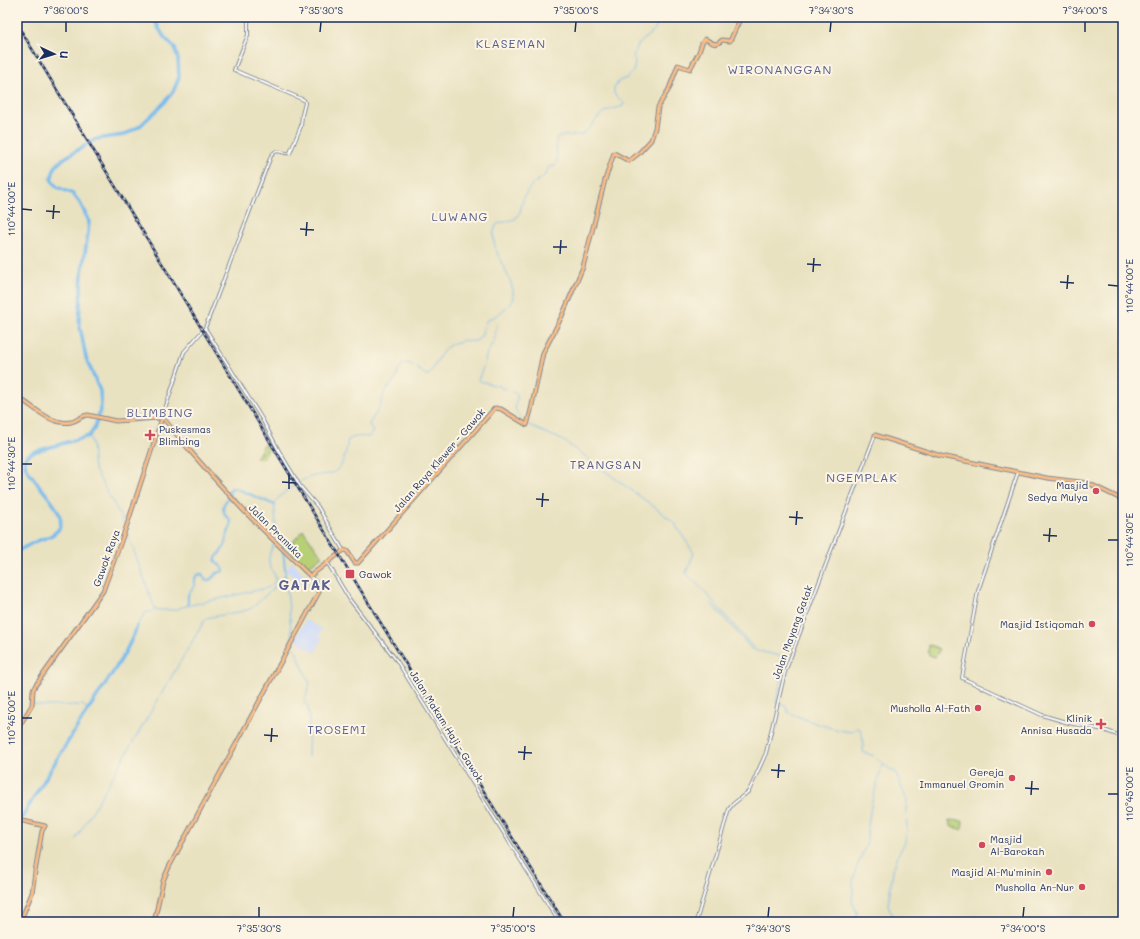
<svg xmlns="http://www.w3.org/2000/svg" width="1140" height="939" font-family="Mali,sans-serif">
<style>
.built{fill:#cedafa}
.grass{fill:#b7cf74;stroke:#697f69}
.cemetery{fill:url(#cemetery-stones);stroke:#697f69}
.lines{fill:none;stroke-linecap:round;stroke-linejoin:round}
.stream{stroke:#77bbed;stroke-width:1}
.canal{stroke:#77bbed;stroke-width:2}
.river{stroke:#77bbed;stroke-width:3.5}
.minor-casing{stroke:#828890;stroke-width:4}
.major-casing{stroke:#828890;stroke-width:5}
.minor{stroke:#fff;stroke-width:2}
.major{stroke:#f8bd88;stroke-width:3}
.rail-casing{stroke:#1b2f5e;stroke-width:2.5}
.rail{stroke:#fcf5e5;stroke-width:1;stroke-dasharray:3;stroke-linecap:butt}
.ticks{fill:none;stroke:#1b2f5e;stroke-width:1.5}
.poi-dot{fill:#d1495b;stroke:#fcf5e5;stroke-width:1.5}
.labels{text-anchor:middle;stroke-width:4;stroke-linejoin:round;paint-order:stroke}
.poi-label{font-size:10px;fill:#1b2f5e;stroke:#fcf5e5;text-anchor:end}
.street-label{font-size:10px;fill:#1b2f5e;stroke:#fcf5e5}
.quarter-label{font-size:12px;letter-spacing:1px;fill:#58608e;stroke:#fcf5e5}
.district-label{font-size:14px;font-weight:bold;letter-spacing:1px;fill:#58608e;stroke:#fcf5e5}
.neatline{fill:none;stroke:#1b2f5e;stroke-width:1.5}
.ticks-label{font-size:10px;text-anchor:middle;fill:#1b2f5e}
</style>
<defs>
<pattern id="cemetery-stones" width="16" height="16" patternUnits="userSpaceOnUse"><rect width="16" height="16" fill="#b7cf74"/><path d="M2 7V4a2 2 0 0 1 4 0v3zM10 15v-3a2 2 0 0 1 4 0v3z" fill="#9db267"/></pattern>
</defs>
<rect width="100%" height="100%" fill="#fcf5e5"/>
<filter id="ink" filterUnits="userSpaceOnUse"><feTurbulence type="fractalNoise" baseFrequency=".025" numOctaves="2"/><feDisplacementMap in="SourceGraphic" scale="8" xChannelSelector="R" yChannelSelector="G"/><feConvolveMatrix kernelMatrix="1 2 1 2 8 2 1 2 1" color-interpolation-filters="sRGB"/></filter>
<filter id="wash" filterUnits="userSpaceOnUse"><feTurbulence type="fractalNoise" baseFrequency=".012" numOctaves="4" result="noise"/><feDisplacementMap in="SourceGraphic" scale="16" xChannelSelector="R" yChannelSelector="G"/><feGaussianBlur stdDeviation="0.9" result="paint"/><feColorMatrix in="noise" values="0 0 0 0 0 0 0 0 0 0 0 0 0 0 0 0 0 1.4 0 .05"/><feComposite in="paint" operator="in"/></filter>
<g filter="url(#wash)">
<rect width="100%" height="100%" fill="#e9e2c1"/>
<path class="built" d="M292 562 306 577 299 583 286 569Z
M306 620 322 629 319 635 322 638 316 653 295 640Z"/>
<path class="grass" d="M303 530 322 556 307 568 288 548Z"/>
<path class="cemetery" d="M265 443 269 447 263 459 256 458Z
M929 645 933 646 939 649 938 653 935 657 929 655 928 651Z
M949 820 963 821 962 830 950 825V822H949Z"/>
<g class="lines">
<path class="stream" d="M478 380 484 365 487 353 494 341 497 323
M480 381 498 386 506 390
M512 392 517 394C518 398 515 402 515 407 516 414 522 419 527 423
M529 425C540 432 553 435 564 441L657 509 676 524V526L694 553 686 573 707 594 755 650 780 656 781 659 778 670 782 676 776 703 785 706 788 712C808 721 829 729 851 732L857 728 860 729 863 738V752L874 756
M89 436C95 446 91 460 95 470L126 526
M126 529 155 609
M276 541 278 538C277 529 274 513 275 504 277 495 302 479 311 477 319 474 332 476 338 469 345 462 346 450 348 440 355 436 360 436 369 437L373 431 369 424 380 407 384 393 396 378 398 371 403 364 409 363 426 375H429C435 366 441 350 450 345 455 343 459 344 463 340 466 341 472 342 475 341 484 339 482 326 487 320 489 319 493 317 495 316 500 313 506 308 510 304 525 284 481 249 497 224L515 219 520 212 524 196 531 186 544 176 549 167 555 166 557 163 556 142 557 138C564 134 574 137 582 134 591 129 594 120 602 114 609 108 616 109 623 106L624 103 614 94V88L619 81 627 78 633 72 635 63 633 56 638 45 654 30 663 17
M285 570 292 639
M710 602 749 646 752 650 754 649
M137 626 145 613 155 610H175L182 607 267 588C283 579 272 575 269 563 268 557 271 549 274 544
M292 642 310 684 304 702 308 707 309 716 308 757
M33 705 34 704 44 706 83 705 88 709
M877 759 891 770 895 771 907 801 906 810 907 829 905 842 898 855 893 870 888 905 895 922
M76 839 206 618 244 611 252 608 281 581 285 574
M857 922V912L852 902 853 894V884L855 872 867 842V832L871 805 881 769 884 765"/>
<path class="canal" d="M278 538H281L282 539 285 570
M188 605V595L195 585C194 579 195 574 202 574L206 581 211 579 217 573 224 571C223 566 218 565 215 561L216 558 225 546 226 539 231 525 230 520 225 515 223 508 224 504 230 494 229 492 230 489 235 488 275 505"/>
<path class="river" d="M17 551C24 548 30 544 37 541 43 539 51 537 56 532 76 515 27 479 25 464 23 458 29 454 33 452L89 436 94 429 98 418 101 405 100 391 86 358 79 322 82 273 88 233 89 221 80 203 73 194 57 187 51 179 55 167 63 159 96 139 124 135 140 126 165 102 174 90 179 77 178 59 175 48 164 37 158 27 154 17
M17 821 22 817C44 781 65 745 88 710 106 682 126 657 137 626"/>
</g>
</g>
<g filter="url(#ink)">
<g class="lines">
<g class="minor-casing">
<path id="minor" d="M205 328 262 419 279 451 300 486 318 507 343 550
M162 418 184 352 205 328 271 156C278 146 282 155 290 153L301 126 302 115 305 103 304 100 234 70 248 35V23L249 17
M1018 472 978 591 962 678 1042 715 1069 723 1104 730 1123 737
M327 562 350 600 397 661 559 922
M310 576C314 580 320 585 319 591
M696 922 729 809 733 804 749 791 766 753 785 672 875 435"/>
</g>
<g class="major-casing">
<path id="major" d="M17 397C34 406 50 426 71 422 77 421 82 415 88 415L116 421 158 418 164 419 191 452 213 477 244 511 310 576 344 550 347 551 355 563H358L495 408 501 409 527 425 531 410 543 353 562 316 583 267 605 180 614 153 629 161 638 154 651 140 655 128 658 107 669 89 678 65 690 69 699 52 702 43 705 39C714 43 715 47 722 40L730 41 741 17
M875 435 941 456 1047 478 1088 483 1123 500
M17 730 32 705 33 690 35 686 103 591 128 522 162 418
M17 816 23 821 45 826 42 831 35 872 32 893 20 922
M154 922 163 881 169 867 319 592"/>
</g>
<use href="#minor" class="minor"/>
<use href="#major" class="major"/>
<g class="rail-casing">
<path id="rail" d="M17 24 295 483 564 922"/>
</g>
<use href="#rail" class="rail"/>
</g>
</g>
<path class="ticks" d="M66 32V22M320 32 321 22M575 32 576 22M830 32 831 22M1085 32V22M22 209 32 210M46 211 60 212M53 219 54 205M300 229 314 230M306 236 307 222M553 247H567M560 254 561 240M807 264 821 265M813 272 814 258M1060 282 1074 283M1108 285 1118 286M1067 289 1068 275M22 464H32M282 482 296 483M289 489V475M536 499 549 500M542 507 543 493M789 517 803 518M796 525 797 511M1043 535 1057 536M1108 540H1118M1049 542 1050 528M22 718H32M264 735 278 736M271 742 272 728M518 752 532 753M524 760 525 746M771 770 785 771M778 778 779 764M1025 788 1039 789M1108 794H1118M1031 795 1032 781M259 917V907M513 917 514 907M768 917 769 907M1023 917 1024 907"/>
<g class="poi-dot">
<path d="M148 429h4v4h4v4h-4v4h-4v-4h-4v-4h4z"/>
<circle cx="1096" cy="491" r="4"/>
<rect x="345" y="569" width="10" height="10" rx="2"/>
<circle cx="1092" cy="624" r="4"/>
<circle cx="978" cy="708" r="4"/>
<path d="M1099 718h4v4h4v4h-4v4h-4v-4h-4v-4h4z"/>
<circle cx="1012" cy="778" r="4"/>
<circle cx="982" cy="845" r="4"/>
<circle cx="1049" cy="872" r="4"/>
<circle cx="1082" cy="887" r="4"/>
</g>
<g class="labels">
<g class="poi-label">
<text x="159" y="433" text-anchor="start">Puskesmas<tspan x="159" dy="12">Blimbing</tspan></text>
<text x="1088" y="489">Masjid<tspan x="1088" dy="12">Sedya Mulya</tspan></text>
<text x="359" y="578" text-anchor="start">Gawok</text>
<text x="1084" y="628">Masjid Istiqomah</text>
<text x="970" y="712">Musholla Al-Fath</text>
<text x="1092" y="722">Klinik<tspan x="1092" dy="12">Annisa Husada</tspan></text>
<text x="1004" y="776">Gereja<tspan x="1004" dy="12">Immanuel Gromin</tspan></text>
<text x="990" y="843" text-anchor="start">Masjid<tspan x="990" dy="12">Al-Barokah</tspan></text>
<text x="1041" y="876">Masjid Al-Mu'minin</text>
<text x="1074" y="891">Musholla An-Nur</text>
</g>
<g class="street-label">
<text transform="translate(439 460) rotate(-49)" y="4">Jalan Raya Klewer - Gawok</text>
<text transform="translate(276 531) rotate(45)" y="4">Jalan Pramuka</text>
<text transform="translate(106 558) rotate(-70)" y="4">Gawok Raya</text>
<text transform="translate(792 632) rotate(-70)" y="4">Jalan Mayang Gatak</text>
<text transform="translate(447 726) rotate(58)" y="4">Jalan Makam Haji - Gawok</text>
</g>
<g class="quarter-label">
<text x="511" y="48">KLASEMAN</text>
<text x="780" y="74">WIRONANGGAN</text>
<text x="460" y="221">LUWANG</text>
<text x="160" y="417">BLIMBING</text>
<text x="606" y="469">TRANGSAN</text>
<text x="862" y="482">NGEMPLAK</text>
<text x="337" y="734">TROSEMI</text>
</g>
<g class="district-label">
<text x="305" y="590">GATAK</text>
</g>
</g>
<rect width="1140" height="939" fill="none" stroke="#fcf5e5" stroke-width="44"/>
<g transform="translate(54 54) rotate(94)" stroke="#fcf5e5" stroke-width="3" paint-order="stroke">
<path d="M0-3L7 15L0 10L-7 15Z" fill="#1b2f5e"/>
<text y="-6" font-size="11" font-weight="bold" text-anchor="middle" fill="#1b2f5e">U</text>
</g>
<rect x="22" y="22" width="1096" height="895" class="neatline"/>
<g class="ticks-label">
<text x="66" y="14">7°36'00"S</text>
<text x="321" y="14">7°35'30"S</text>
<text x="576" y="14">7°35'00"S</text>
<text x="831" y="14">7°34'30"S</text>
<text x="1085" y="14">7°34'00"S</text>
<text transform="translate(11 209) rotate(-90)" y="4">110°44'00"E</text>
<text transform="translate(1129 286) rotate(-90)" y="4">110°44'00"E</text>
<text transform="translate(11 464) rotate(-90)" y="4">110°44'30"E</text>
<text transform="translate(1129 540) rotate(-90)" y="4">110°44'30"E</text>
<text transform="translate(11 718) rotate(-90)" y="4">110°45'00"E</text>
<text transform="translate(1129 794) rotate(-90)" y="4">110°45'00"E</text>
<text x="259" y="932">7°35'30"S</text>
<text x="513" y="932">7°35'00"S</text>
<text x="768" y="932">7°34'30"S</text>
<text x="1023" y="932">7°34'00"S</text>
</g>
</svg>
